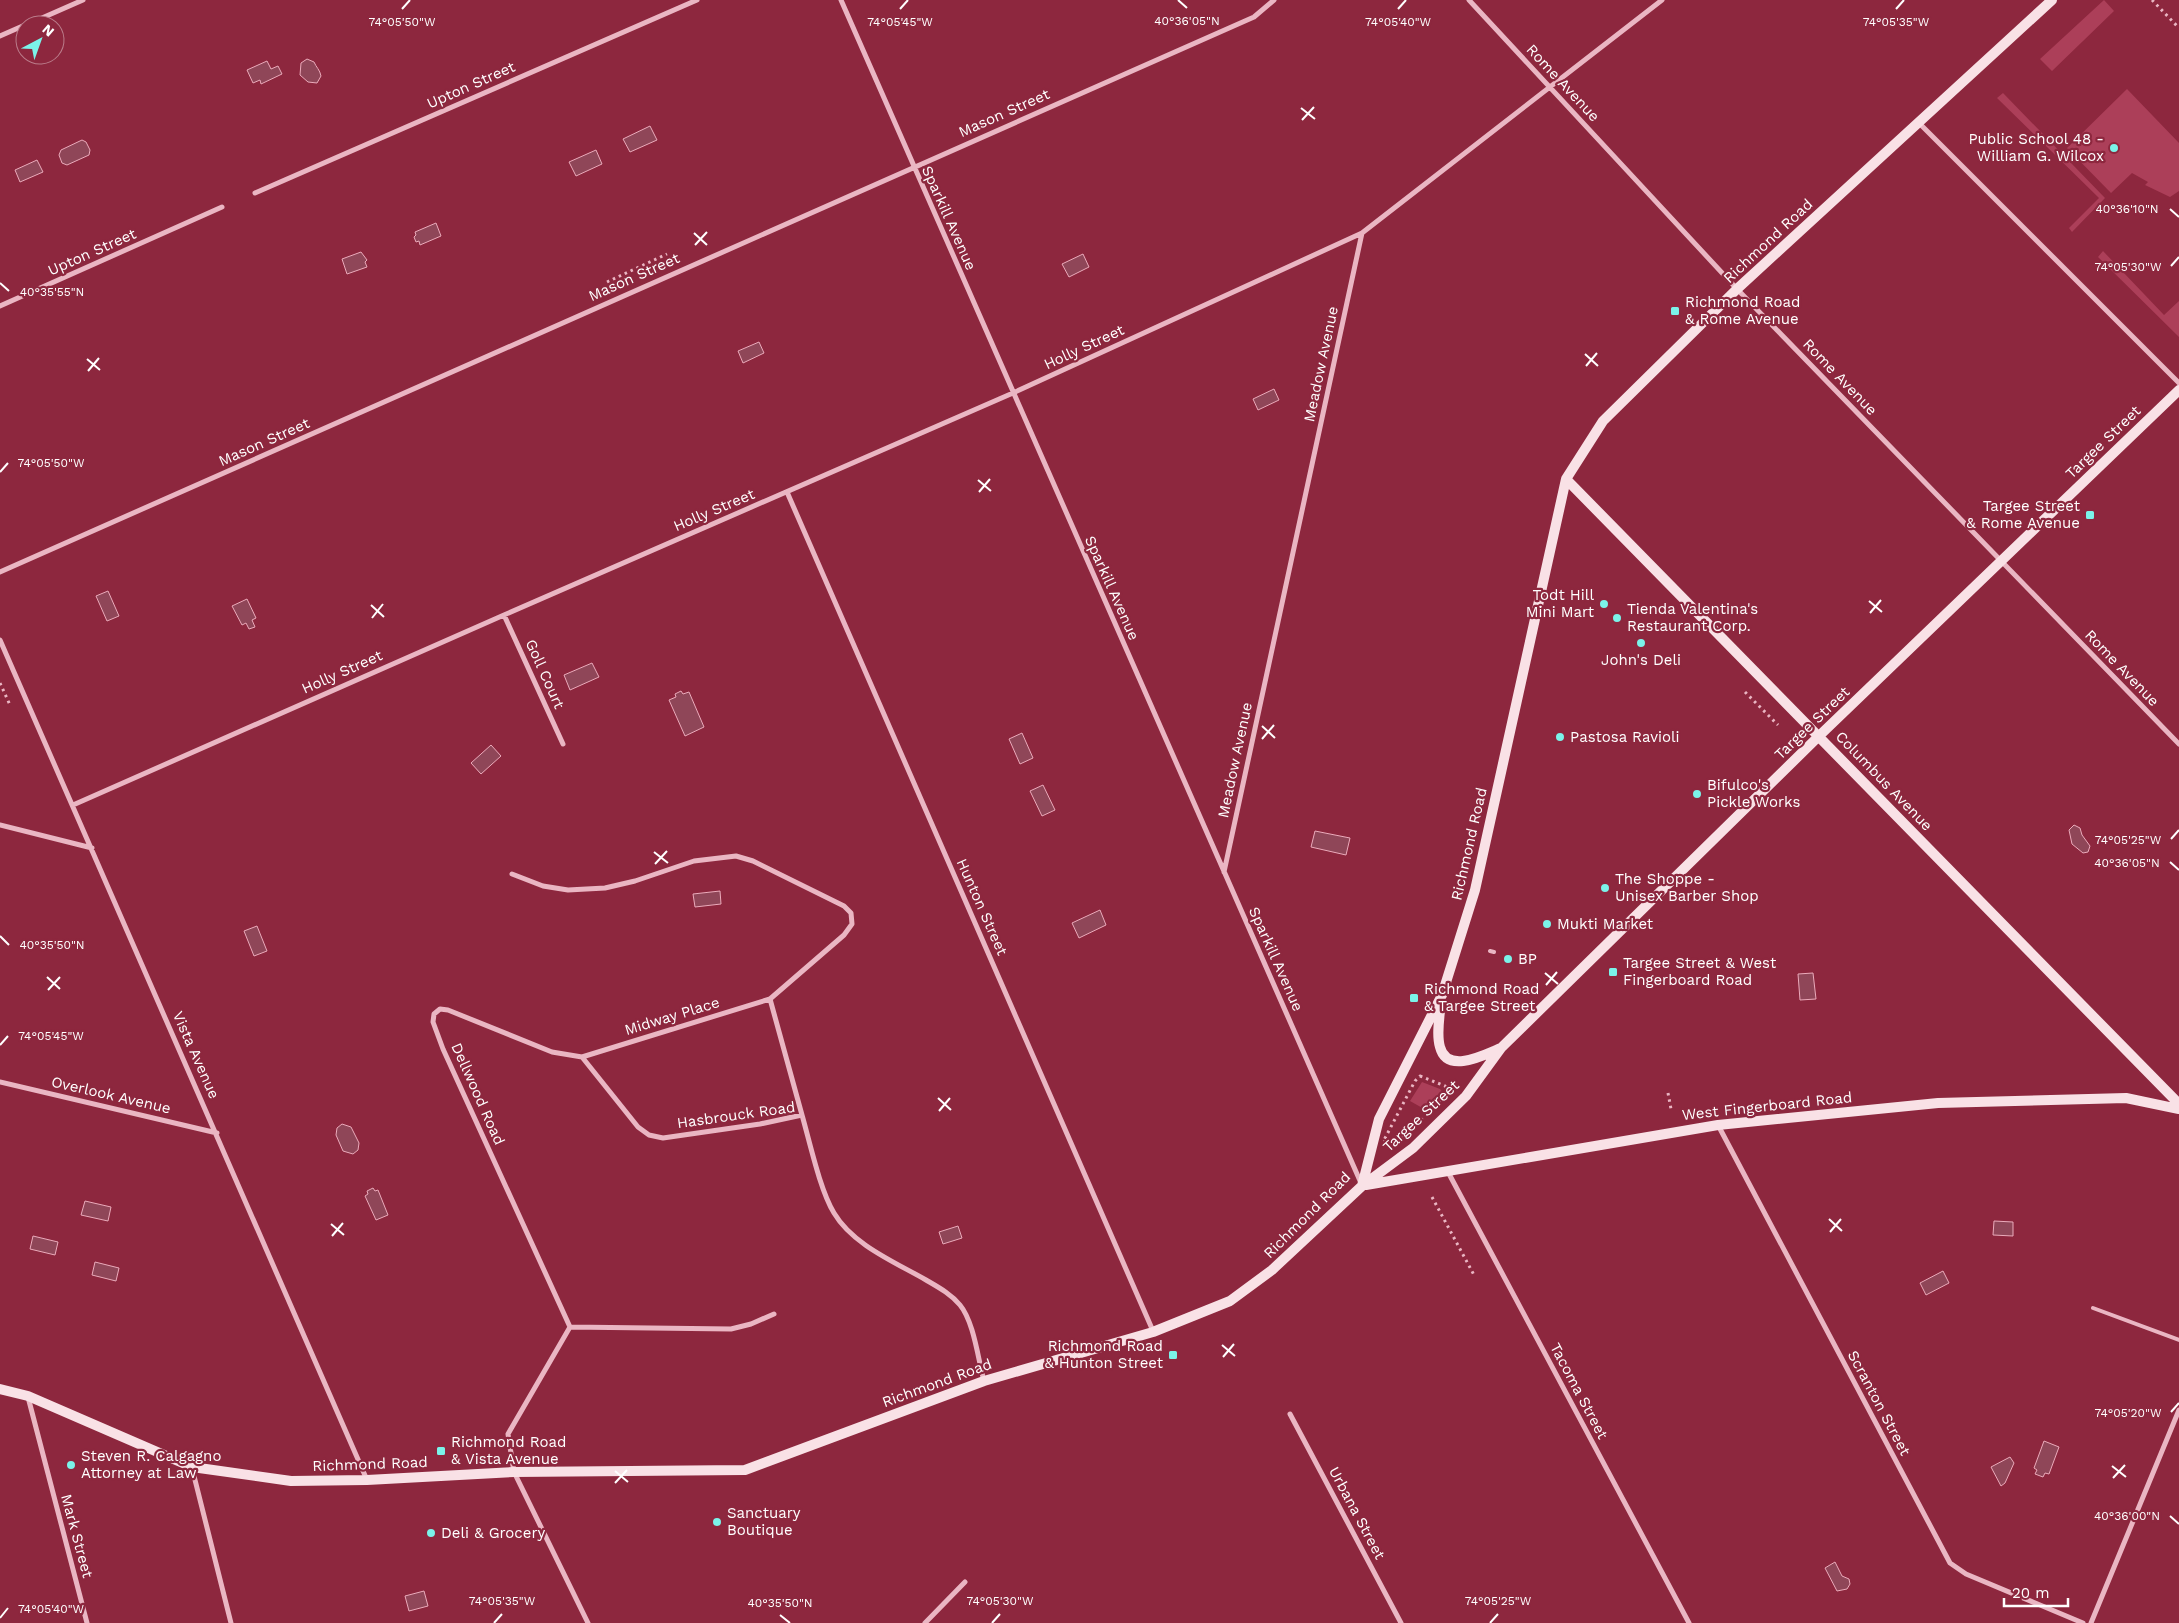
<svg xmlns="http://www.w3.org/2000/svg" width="2179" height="1623" font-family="'Work Sans',sans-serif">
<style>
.green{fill:#ac3f59}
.water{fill:#8f4658;stroke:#ebabbb}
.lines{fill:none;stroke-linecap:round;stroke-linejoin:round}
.path{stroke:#eab6c3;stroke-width:3;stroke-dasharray:2.5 4;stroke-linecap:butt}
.lane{stroke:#eab6c3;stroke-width:4}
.street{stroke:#eab6c3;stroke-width:5}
.secondary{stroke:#f9e1e6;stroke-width:10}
.ticks{fill:none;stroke:#fff;stroke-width:2}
.poi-dot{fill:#7bf3e9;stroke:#8d273e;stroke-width:2}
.labels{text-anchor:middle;stroke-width:4.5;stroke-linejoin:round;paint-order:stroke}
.street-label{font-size:15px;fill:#fff;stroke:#8d273e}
.poi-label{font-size:15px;fill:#fff;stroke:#8d273e;text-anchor:start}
.ticks-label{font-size:12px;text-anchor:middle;fill:#fff;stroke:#8d273e;stroke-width:4.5;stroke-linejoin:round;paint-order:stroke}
</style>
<rect width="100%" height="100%" fill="#8d273e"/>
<path class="green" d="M2104 0 2114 11 2052 71 2040 59Z
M2127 89 2179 143V191L2170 197 2145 185 2148 182 2132 173 2111 193 2067 148Z
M2003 93 2105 198 2072 232 2069 228 2099 198 1997 98Z
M2103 251 2164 315 2179 301V337L2098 257Z
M1422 1082 1440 1089 1443 1093 1426 1110 1410 1101Z"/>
<path class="water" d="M307 59 314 62C316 67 320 70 321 76L317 83 308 82 300 75 301 63Z
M267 61 271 69 278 66 282 74 261 84 260 80 253 83 247 70Z
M650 126 657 140 630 152 623 139Z
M82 140 86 142 90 150 89 155 67 165 62 163 59 155 61 150Z
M596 150 602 164 576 176 569 162Z
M37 160 43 172 20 182 15 170Z
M436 223 441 236 420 245 419 241 416 242 414 237 416 235 415 232Z
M361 252 367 260 365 262 367 267 347 274 342 259Z
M1083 254 1089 267 1069 277 1062 264Z
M759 342 764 353 743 363 738 351Z
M1274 389 1279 400 1258 410 1253 399Z
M108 591 119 616 107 621 96 596Z
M247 599 256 618 252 620 255 627 249 629 246 623 242 625 232 606Z
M592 663 599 677 570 690 564 675Z
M681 691 683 694 689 692 704 727 685 736 669 700 676 697 675 694Z
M1022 733 1033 758 1020 764 1009 739Z
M491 745 501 756 481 774 471 763Z
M1043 785 1055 810 1042 816 1030 791Z
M2074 825 2080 828 2082 835 2090 846 2088 852 2083 853 2072 844 2069 830Z
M1315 831 1350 838 1346 855 1311 847Z
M720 891 721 904 695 907 693 894Z
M1100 910 1106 925 1079 938 1072 923Z
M257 926 267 951 254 956 244 931Z
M1813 973 1816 999 1800 1000 1798 974Z
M342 1124 351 1127 359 1143 358 1150 353 1154 343 1151 336 1135 337 1128Z
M373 1188 375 1191 378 1190 388 1215 376 1220 365 1196 368 1194 367 1191Z
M85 1201 111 1207 108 1221 81 1215Z
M1994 1221 2013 1222V1236L1993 1235Z
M958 1226 962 1238 943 1244 939 1232Z
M33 1236 58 1242 55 1255 30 1249Z
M95 1262 119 1268 116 1281 92 1275Z
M1943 1271 1949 1283 1926 1295 1920 1283Z
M2044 1441 2059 1447 2049 1474 2045 1473 2043 1477 2035 1474 2037 1470 2034 1468Z
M2010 1457 2014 1463 2005 1483 2001 1486 1991 1467Z
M1835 1562 1842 1576 1849 1579 1850 1584 1847 1589 1837 1591 1825 1568Z
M424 1591 428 1606 409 1611 405 1596Z"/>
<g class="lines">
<path class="path" d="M2152 0 2179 28
M607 282 667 254
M0 683 10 705
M1745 692 1778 725
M1420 1076 1445 1086 1449 1090 1448 1093 1401 1139 1383 1142 1415 1081Z
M1668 1093 1671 1109
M1432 1197 1474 1275"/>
<path class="lane" d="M1490 951 1494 952
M1521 962 1525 963
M2093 1308 2179 1340"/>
<path class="street" d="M841 0 1361 1183
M1469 0 1737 289 2179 744
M26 25 83 0
M0 36 25 25
M1919 123 2179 383
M255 193 697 0
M0 306 222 207
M787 492 1153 1331
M0 572 1254 17 1274 0
M504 615 563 744
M0 640 367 1480
M73 805 504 615 1013 393 1362 233
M0 825 92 848
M1224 872 1362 233 1662 0
M512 874 543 886 568 890 605 888 635 881 694 861 736 856 753 861 844 906 851 913 852 924 844 935 770 999 582 1057 552 1052 448 1010 440 1009 434 1014 433 1022 443 1049 570 1327
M770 999 802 1115
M582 1057 638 1127 649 1135 663 1138 760 1124 802 1115C810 1143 820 1190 834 1213 853 1245 895 1262 926 1280 938 1287 951 1294 960 1305 974 1322 978 1359 984 1381
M0 1082 217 1133
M1718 1125 1950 1563 1966 1574 2083 1623
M1448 1172 1689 1623
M570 1327 508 1434 514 1472 588 1623
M570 1327 731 1329 751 1324 774 1314
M28 1397 87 1623
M1290 1414 1401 1623
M192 1468 231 1623
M925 1623 965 1582
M2091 1623 2179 1410"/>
<path class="secondary" d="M1566 479 2179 1104
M1441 1001C1440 1015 1436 1034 1440 1047 1447 1075 1486 1054 1501 1048
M1366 1185 1718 1125 1938 1103 2126 1098 2179 1109
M1362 1186 1379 1119 1442 995 1475 890 1566 479 1603 421 1737 289 2052 0
M0 1389 28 1396 192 1467 291 1481 367 1480 514 1472 745 1470 984 1381 1153 1332 1230 1301 1272 1270 1362 1186 1413 1148 1466 1096 1501 1048 1819 736 2179 390"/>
</g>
<path class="ticks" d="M1178 0 1187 8M402 9 410 0M900 9 908 0M1398 9 1406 0M1896 9 1904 0M1301 108 1315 119M1302 120 1314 107M2170 209 2179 217M694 233 707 245M695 245 707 232M2171 266 2179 257M0 283 9 291M1585 354 1598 366M87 359 100 370M1586 366 1597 353M88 371 99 358M0 472 8 463M978 480 991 491M979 492 990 479M1869 601 1882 612M371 605 384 617M1870 613 1881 600M372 618 383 604M1262 726 1275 738M1262 739 1274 725M2171 839 2179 830M654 852 668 863M2170 862 2179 870M655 864 667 851M0 936 9 945M1545 973 1558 984M47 977 60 989M1546 985 1557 972M48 990 60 977M0 1045 8 1036M938 1098 951 1110M939 1111 950 1098M1829 1219 1842 1231M331 1224 344 1235M1830 1232 1841 1219M332 1236 343 1223M1222 1345 1235 1356M1223 1357 1234 1344M2171 1412 2179 1403M2112 1466 2126 1477M615 1471 628 1482M2113 1478 2125 1465M615 1483 627 1470M2170 1516 2179 1524M780 1615 790 1623M0 1618 8 1608M494 1623 502 1614M992 1623 1000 1614M1490 1623 1498 1614"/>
<g class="poi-dot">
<circle cx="2114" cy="148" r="5"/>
<rect x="1670" y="306" width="10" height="10" rx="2.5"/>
<rect x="2085" y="510" width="10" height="10" rx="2.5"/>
<circle cx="1604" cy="604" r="5"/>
<circle cx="1617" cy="618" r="5"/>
<circle cx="1641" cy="643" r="5"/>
<circle cx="1560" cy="737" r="5"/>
<circle cx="1697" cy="794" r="5"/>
<circle cx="1605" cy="888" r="5"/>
<circle cx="1547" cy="924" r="5"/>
<circle cx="1508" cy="959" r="5"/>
<rect x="1608" y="967" width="10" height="10" rx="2.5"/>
<rect x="1409" y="993" width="10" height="10" rx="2.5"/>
<rect x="1168" y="1350" width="10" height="10" rx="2.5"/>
<rect x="436" y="1446" width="10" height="10" rx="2.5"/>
<circle cx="71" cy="1465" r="5"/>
<circle cx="717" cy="1522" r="5"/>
<circle cx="431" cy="1533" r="5"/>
</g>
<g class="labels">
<g class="street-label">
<text transform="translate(1563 83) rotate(47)" y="5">Rome Avenue</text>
<text transform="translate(471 85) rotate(-24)" y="5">Upton Street</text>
<text transform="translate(1004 113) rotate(-24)" y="5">Mason Street</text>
<text transform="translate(949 218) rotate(66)" y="5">Sparkill Avenue</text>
<text transform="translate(1768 241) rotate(-43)" y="5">Richmond Road</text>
<text transform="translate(92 252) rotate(-24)" y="5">Upton Street</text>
<text transform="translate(634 277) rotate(-24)" y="5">Mason Street</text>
<text transform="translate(1084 347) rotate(-25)" y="5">Holly Street</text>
<text transform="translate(1321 364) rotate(-78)" y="5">Meadow Avenue</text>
<text transform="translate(1840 377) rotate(46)" y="5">Rome Avenue</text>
<text transform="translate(264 442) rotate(-24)" y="5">Mason Street</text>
<text transform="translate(2103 442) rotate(-44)" y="5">Targee Street</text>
<text transform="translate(714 510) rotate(-23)" y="5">Holly Street</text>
<text transform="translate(1112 588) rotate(66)" y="5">Sparkill Avenue</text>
<text transform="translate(2122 668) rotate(46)" y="5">Rome Avenue</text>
<text transform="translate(342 672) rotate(-24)" y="5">Holly Street</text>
<text transform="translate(545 674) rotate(66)" y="5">Goll Court</text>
<text transform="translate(1812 723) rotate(-44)" y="5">Targee Street</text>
<text transform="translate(1235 760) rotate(-78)" y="5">Meadow Avenue</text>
<text transform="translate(1884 781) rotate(46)" y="5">Columbus Avenue</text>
<text transform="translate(1469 844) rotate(-77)" y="5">Richmond Road</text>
<text transform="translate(982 907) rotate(66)" y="5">Hunton Street</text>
<text transform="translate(1276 959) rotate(66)" y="5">Sparkill Avenue</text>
<text transform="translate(672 1016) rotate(-17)" y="5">Midway Place</text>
<text transform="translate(196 1055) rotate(66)" y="5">Vista Avenue</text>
<text transform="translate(478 1094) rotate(66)" y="5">Dellwood Road</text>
<text transform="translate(111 1095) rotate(13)" y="5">Overlook Avenue</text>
<text transform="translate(1767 1106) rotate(-6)" y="5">West Fingerboard Road</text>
<text transform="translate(736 1115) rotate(-8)" y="5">Hasbrouck Road</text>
<text transform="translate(1421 1116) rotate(-43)" y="5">Targee Street</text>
<text transform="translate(1307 1215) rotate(-45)" y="5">Richmond Road</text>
<text transform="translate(937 1383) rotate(-20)" y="5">Richmond Road</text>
<text transform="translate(1579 1391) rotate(62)" y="5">Tacoma Street</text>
<text transform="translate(1879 1403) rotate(62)" y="5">Scranton Street</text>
<text transform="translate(370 1464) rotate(-2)" y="5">Richmond Road</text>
<text transform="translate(1357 1513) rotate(62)" y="5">Urbana Street</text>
<text transform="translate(77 1536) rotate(75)" y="5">Mark Street</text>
</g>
<g class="poi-label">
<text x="2104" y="144" text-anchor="end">Public School 48 -<tspan x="2104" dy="17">William G. Wilcox</tspan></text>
<text x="1685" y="307">Richmond Road<tspan x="1685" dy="17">&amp; Rome Avenue</tspan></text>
<text x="2080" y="511" text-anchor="end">Targee Street<tspan x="2080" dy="17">&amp; Rome Avenue</tspan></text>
<text x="1594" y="600" text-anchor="end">Todt Hill<tspan x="1594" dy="17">Mini Mart</tspan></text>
<text x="1627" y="614">Tienda Valentina's<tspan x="1627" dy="17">Restaurant Corp.</tspan></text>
<text x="1641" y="665" text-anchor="middle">John's Deli</text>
<text x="1570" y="742">Pastosa Ravioli</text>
<text x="1707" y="790">Bifulco's<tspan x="1707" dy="17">Pickle Works</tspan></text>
<text x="1615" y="884">The Shoppe -<tspan x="1615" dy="17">Unisex Barber Shop</tspan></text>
<text x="1557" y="929">Mukti Market</text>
<text x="1518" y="964">BP</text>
<text x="1623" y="968">Targee Street &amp; West<tspan x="1623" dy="17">Fingerboard Road</tspan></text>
<text x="1424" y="994">Richmond Road<tspan x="1424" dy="17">&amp; Targee Street</tspan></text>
<text x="1163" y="1351" text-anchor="end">Richmond Road<tspan x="1163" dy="17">&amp; Hunton Street</tspan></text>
<text x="451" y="1447">Richmond Road<tspan x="451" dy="17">&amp; Vista Avenue</tspan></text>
<text x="81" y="1461">Steven R. Calgagno<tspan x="81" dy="17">Attorney at Law</tspan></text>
<text x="727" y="1518">Sanctuary<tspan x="727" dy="17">Boutique</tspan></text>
<text x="441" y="1538">Deli &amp; Grocery</text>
</g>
</g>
<g class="ticks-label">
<text x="1187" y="25">40°36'05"N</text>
<text x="402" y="26">74°05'50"W</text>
<text x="900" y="26">74°05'45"W</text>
<text x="1398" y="26">74°05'40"W</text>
<text x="1896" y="26">74°05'35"W</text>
<text x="2127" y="213">40°36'10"N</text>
<text x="2128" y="271">74°05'30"W</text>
<text x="52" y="296">40°35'55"N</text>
<text x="51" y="467">74°05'50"W</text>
<text x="2128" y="844">74°05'25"W</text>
<text x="2127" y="867">40°36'05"N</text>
<text x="52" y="949">40°35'50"N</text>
<text x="51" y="1040">74°05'45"W</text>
<text x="2128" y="1417">74°05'20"W</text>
<text x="2127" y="1520">40°36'00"N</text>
<text x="502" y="1605">74°05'35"W</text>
<text x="1000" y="1605">74°05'30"W</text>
<text x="1498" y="1605">74°05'25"W</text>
<text x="780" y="1607">40°35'50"N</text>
<text x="51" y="1613">74°05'40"W</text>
</g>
<g transform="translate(40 40) rotate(41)"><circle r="24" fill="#8d273e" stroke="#bb7d8b"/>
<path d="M0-4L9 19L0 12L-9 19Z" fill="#7bf3e9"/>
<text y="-8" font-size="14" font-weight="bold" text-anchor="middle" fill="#ffffff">N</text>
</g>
<path d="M2004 1598v8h64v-8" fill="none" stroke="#ffffff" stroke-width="2.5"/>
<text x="2012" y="1598" font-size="15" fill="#ffffff" stroke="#8d273e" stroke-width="4" paint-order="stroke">20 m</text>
</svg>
